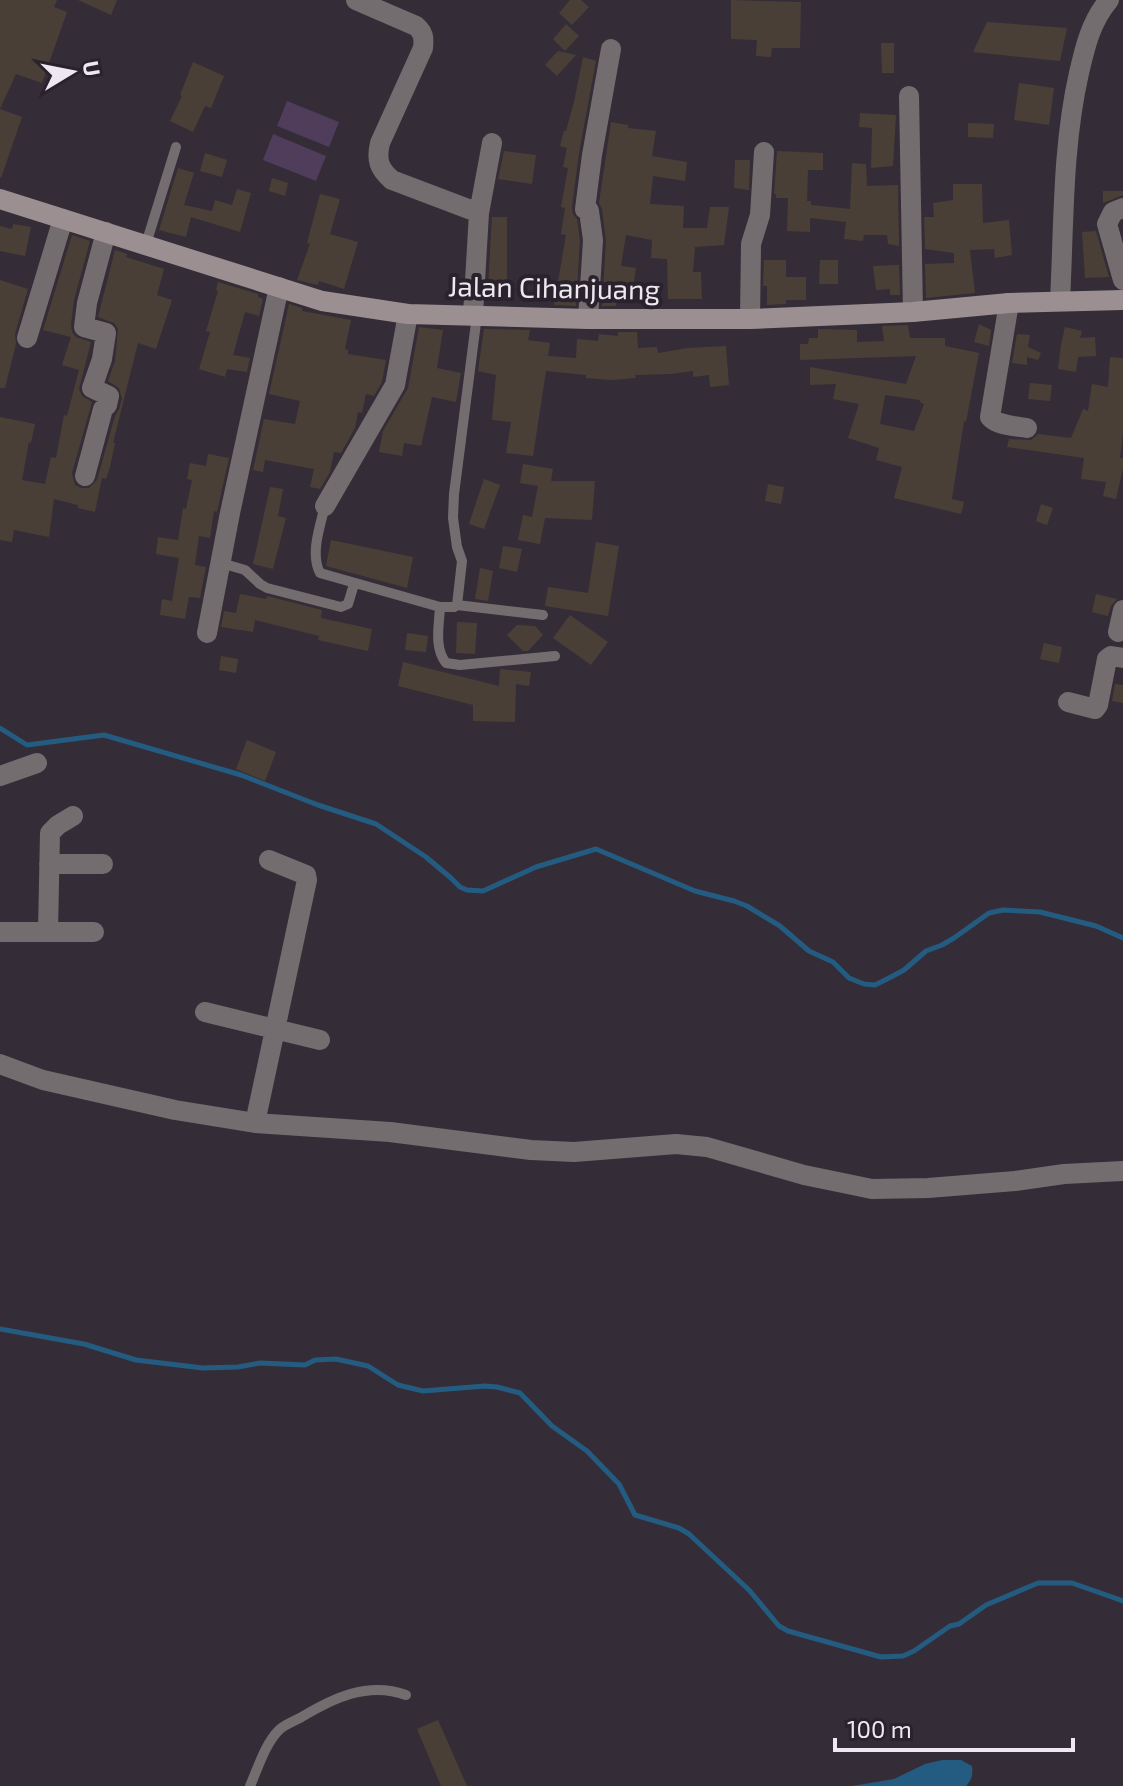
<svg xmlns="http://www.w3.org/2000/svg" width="1123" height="1786" font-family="'Exo 2',sans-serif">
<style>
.green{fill:#503c5b}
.water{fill:#245c81}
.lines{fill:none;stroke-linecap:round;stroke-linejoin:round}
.stream{stroke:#245c81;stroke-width:5}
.building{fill:#4a3f37;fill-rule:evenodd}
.lane{stroke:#746d6f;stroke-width:10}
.street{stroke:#746d6f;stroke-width:20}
.secondary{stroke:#9b8f92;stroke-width:20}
.labels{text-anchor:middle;stroke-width:8;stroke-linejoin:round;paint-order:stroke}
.street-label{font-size:28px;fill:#eee9f0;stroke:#2a232d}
</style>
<rect width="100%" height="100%" fill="#342d37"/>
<path class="green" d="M287 101 339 122 329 147 277 126Z
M273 134 326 156 316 181 263 160Z"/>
<path class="water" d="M942 1760H961L972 1766C973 1774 972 1780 966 1786H852L894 1779 925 1764Z"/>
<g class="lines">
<path class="stream" d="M0 728 27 745 104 735 241 775 318 805 376 824 426 857 451 878 460 887 467 890 483 891 536 867 596 849 695 891 734 901 747 906 780 926 809 951 833 962 849 978 864 984 875 985 891 977 904 970 926 951 942 945 954 938 989 913 1003 910 1040 912 1096 926 1123 938
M0 1329 84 1344 136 1360 203 1368 238 1367 260 1363 305 1365 315 1360 336 1359 368 1366 398 1385 423 1391 485 1386 497 1387 520 1393 552 1426 587 1451 619 1484 635 1515 679 1528 689 1534 749 1590 779 1626 788 1631 881 1657 903 1656 914 1651 950 1626 959 1624 986 1605 1038 1583H1072L1123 1601"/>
</g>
<path class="building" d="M0 0H57L54 7 67 12 42 83 16 74 0 109 22 117 1 178 0 177Z
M78 0H117L111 15Z
M570 0H581L589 7 572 25 559 13Z
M731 0 801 2 800 48H772L771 57 756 56 757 40 731 39Z
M987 22 1067 28 1060 61 973 52Z
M566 24 579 36 565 51 553 39Z
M881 43H894V73H882Z
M558 51 576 55 557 76 545 65Z
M583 57 596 61 579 153 572 207 573 214 577 219 580 240 576 306 554 305 566 235 561 234 565 208 561 207 568 168 563 167 567 148 560 146 564 131H566L574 102Z
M193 62 224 76 211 108 205 106 193 132 170 121 182 96 180 95Z
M1019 83 1054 88 1049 125 1014 120Z
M860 113 896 115 893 166 871 168 872 128 859 127Z
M611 122 628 125V128L656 131 652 156 687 162 685 181 653 176 650 204 684 206 683 228H707L710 207H729L724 245 695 247 693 272H701L702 299H668L667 259 651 258 652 240 626 235 621 266 636 268 632 294 619 292 616 306H602L606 241 602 209 599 203Z
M968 123 994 124 993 138 968 137Z
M504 151 536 155 532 184 498 179Z
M777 151 823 153V170H808L807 201H811V205L850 209 852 163 866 164 867 186 898 185 899 246 888 244 887 235H864L863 241 844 239 846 222 810 218V232L787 231 788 198H776V194H774Z
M205 153 227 160 222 177 200 171Z
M735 160H750L749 190 734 188Z
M178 168 194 173 184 205 212 211 215 200 232 205 237 189 251 193 240 232 191 217 186 237 159 230Z
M272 178 288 183 285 196 269 191Z
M953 184H982L983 223 1009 220 1012 255 995 258 994 249 970 250 975 293 926 298 925 264 954 263V253L925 249 924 217H934L933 203 953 200Z
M1103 191H1123V195L1103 203Z
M320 194 340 199 330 234 358 242 344 289 319 281 318 285 297 280 310 244 307 243Z
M492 217H507V288H488Z
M13 224 31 227 25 256 0 251V226L12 229Z
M1096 231 1109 277 1085 278 1082 232Z
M72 235 90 241 74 300 71 325 72 332 76 337 91 342 79 389 82 396 92 402 72 473 75 485 81 488H89L97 480 115 416 119 409 122 399 119 388 108 381 115 361 118 329 114 323 98 317 115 250 127 254 126 257 164 269 157 295 172 300 156 349 138 343 113 443H115L110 467 106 479 102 478 95 512 78 508V505L54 499 49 537 14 530 12 542 0 540V417L35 424 31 443 29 442 22 480 45 484 51 457 56 458 64 415 67 416 79 370 62 365 71 337 43 330Z
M764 260H786V277H806V300H786V304L767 305V286H763Z
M820 260H838V284H819Z
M895 265H899L900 295H890V289L876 290 873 266Z
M0 280 28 289 15 334 16 344 5 388H0Z
M218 282 258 294V297L263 299 259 316 245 312 233 355 250 358 247 372 227 369 225 377 199 369 210 332 206 331 218 291 216 290Z
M289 304 302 308V311L351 320 345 349 348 350V354L386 360 382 382 374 396 366 394 362 413 358 412 355 428 341 453 334 452 330 472 320 489 310 487 314 469 265 460 263 472 253 470 264 419 295 424 300 401 269 394Z
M979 324 991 330 989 346 974 342Z
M908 325 910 338H945V346L979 353 966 422 964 421 952 499 964 502 961 514 894 498 902 467 876 460 879 448 848 438 859 404 833 399 836 384 810 385V367L906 384 916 356 800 360V344H808L809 338H818V329L857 330V342L884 341 882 326ZM885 395 920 400V402L924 404 914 431 880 424Z
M419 327 443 330 437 368 461 373 456 402 432 397 421 446 404 443 402 456 379 452 383 431 408 388Z
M1065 327 1082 331 1080 338 1095 337 1096 356 1078 357 1076 372 1058 369 1061 345Z
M484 329 530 330 528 340 550 343 548 356 576 358 577 339 598 341 599 334 618 336V332H637L638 348 657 347 658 353 688 348 726 346 729 385 710 387 709 375 693 377V371L671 374 635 375 636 378 612 380 586 378V375L546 371 533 456 506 453 511 422 492 420 496 375 478 371Z
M1017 334 1030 335 1028 347 1041 353 1038 360 1027 357V365L1012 363Z
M1110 357 1123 358V433L1120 458H1123V468L1116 499 1103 496 1106 482 1081 479 1084 458 1007 447 1009 439 1031 440 1038 434 1071 438 1083 409 1088 411 1092 384 1108 387Z
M1030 383 1052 385 1050 401 1028 399Z
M208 454 229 458 217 512 214 511 210 538 199 536 195 565 206 567 200 598 189 597 185 619 160 615 162 599 172 601 179 558 156 554 158 537 178 540 183 508 186 509 192 480 187 479 190 463 206 466Z
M523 464 553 469 551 481H595L592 520 545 518 540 544 518 540 523 515 532 517 538 486 520 483Z
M484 479 500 485 484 529 469 524Z
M768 484 784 487 781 504 765 501Z
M270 487 283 489 278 516 286 518 273 569 253 564Z
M1041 504 1053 508 1047 525 1036 521Z
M331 540 413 557 407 588 326 566Z
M596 542 619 546 608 616 545 606 548 587 588 593Z
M503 546 522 549 517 572 499 568Z
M480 568 493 571 488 601 475 599Z
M240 594 266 599 267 596 322 610 321 618 372 629 368 651 318 640 319 636 255 620 253 632 221 627 224 611 236 613Z
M1096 594 1117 599 1111 606 1108 616 1092 612Z
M570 615 608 642 591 665 553 638Z
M457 622 477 623 475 654 456 653Z
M517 625 535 626 543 635 528 651H523L507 635Z
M407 633 428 636 426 652 405 650Z
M1044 643 1062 647 1059 663 1040 659Z
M221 656 238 659 236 673 219 670Z
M403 662 499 686 500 669 531 672 529 686 516 684 515 722 473 721V705L398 686Z
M1115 684 1123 685V703L1112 701Z
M247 740 276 752 265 781 236 769Z
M438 1720 467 1786H441L417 1729Z"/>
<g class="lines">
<path class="lane" d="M146 244 176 147
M325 506C320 526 310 554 320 573L440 607H454L457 605 462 561 457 547 453 518 454 494 477 315
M221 563 245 570 260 584 267 588 341 607 348 604 354 584
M457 605 543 615
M440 607C439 626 434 648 446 663L460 665 555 656
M250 1786C258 1768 265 1744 279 1730 284 1725 294 1721 300 1718 333 1698 368 1681 406 1695"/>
<path class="street" d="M356 0 416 26C424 33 424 38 423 48L380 143C376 160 379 169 392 180L479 213
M909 96 913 312
M1123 208 1113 212 1107 224 1123 280
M1060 301C1064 225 1062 148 1079 73 1085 47 1091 21 1109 0
M1009 303 990 417C998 426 1016 426 1027 428
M473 315 479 213 492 143
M588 319 593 240 589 211 585 209 592 155 611 49
M750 319 751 244 760 215 764 152
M27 338 63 219
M85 476 103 409 107 405 109 396 92 388 102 359 106 333 84 327 87 303 106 232
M325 506 395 385 408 314
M1118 632 1123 610
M207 633 230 513 279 287
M1068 702 1095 709 1098 705 1107 659 1111 656 1123 658
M0 776 37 763
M49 864H103
M0 932H94
M48 932 50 833 58 825 73 816
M205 1012 320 1040
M0 1064 43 1080 175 1110 255 1123 390 1132 531 1150 574 1152 676 1144 707 1147 804 1175 872 1189 928 1188 1015 1181 1064 1174 1123 1171
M255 1123 307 880 306 875 269 860"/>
<path class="secondary" d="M0 199 322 301 408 314 588 319H750L913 312 1009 303 1123 300"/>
</g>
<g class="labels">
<g class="street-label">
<text transform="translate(554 288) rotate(1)" y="10">Jalan Cihanjuang</text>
</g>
</g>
<g transform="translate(72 72) rotate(80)" stroke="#2a232d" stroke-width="6" paint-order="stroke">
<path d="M0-6L14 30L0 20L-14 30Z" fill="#eee9f0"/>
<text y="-12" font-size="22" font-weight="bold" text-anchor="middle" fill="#eee9f0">U</text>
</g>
<path d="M835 1738v12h238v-12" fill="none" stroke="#eee9f0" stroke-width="4"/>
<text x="847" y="1738" font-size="24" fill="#eee9f0" stroke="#2a232d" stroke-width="6" paint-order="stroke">100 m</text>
</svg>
